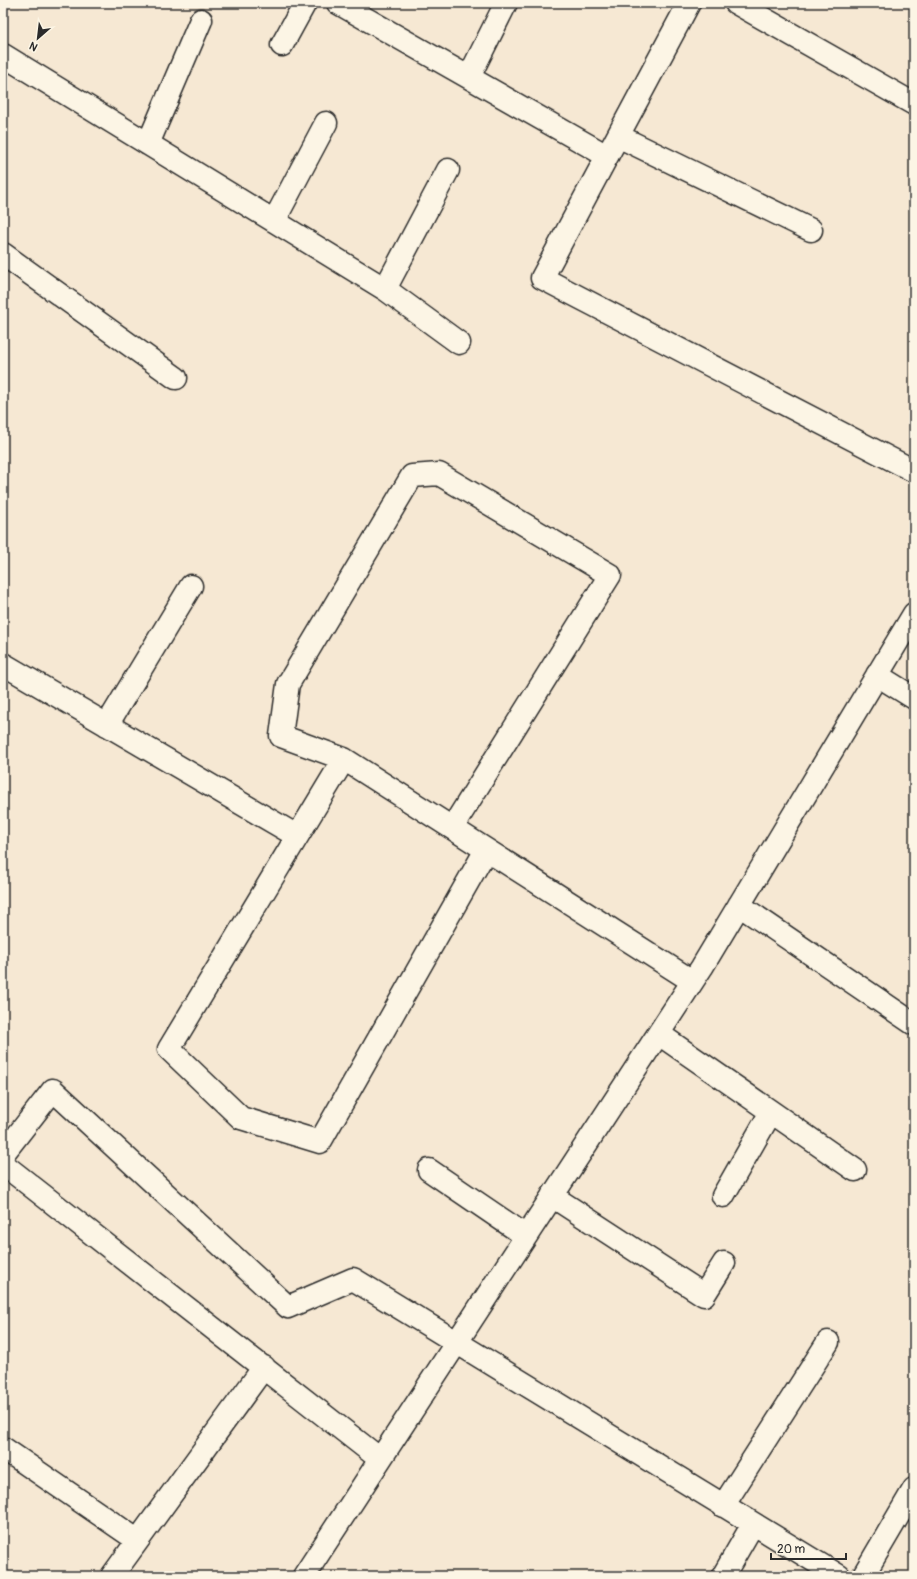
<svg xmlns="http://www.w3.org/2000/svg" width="917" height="1579" font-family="Pangolin,sans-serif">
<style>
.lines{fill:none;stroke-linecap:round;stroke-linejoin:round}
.minor-casing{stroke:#2b2b2b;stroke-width:25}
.minor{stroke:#fcf5e5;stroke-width:22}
</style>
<rect width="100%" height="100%" fill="#f6e8d3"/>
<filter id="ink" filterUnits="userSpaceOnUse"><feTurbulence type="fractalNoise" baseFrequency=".025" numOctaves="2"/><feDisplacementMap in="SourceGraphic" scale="8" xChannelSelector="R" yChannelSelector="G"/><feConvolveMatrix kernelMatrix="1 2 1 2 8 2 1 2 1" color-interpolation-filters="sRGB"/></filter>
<g filter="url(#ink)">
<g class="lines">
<g class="minor-casing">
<path id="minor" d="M338 3 607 156
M689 3 542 278 914 471
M736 3 914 104
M282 45 305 3
M3 55 385 289 459 343
M469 77 506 3
M618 136 811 230
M148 144 201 20
M274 221 326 123
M3 254 176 378
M385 289 448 170
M3 664 297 836
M877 675 914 698
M107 725 191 586
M344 759 169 1049 241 1118 320 1142 486 850
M452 828 610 575 439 474 412 476 288 684 281 736 344 759 692 981
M739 905 914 1024
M659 1034 855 1170
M3 1154 53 1090 288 1307 353 1279 839 1576
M3 1164 380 1459
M429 1170 526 1236
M552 1196 704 1295 724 1263
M723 1196 771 1112
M3 1448 137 1540
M723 1506 828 1342
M112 1576 264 1367
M304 1576 702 967 914 614
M723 1576 753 1524
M863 1576 914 1489"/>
</g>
<use href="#minor" class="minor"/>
</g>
</g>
<rect width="917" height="1579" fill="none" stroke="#fcf5e5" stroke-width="16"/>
<rect x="8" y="8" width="901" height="1563" fill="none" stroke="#2b2b2b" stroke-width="1.5" filter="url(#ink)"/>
<g transform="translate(38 38) rotate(208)" stroke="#fcf5e5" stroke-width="3" paint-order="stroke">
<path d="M0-3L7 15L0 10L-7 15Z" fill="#2b2b2b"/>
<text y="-6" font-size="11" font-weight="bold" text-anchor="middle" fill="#2b2b2b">N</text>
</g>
<path d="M771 1553v6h75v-6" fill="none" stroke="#2b2b2b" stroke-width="2"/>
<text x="777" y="1553" font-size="12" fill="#2b2b2b" stroke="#fcf5e5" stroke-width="3" paint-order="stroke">20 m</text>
</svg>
